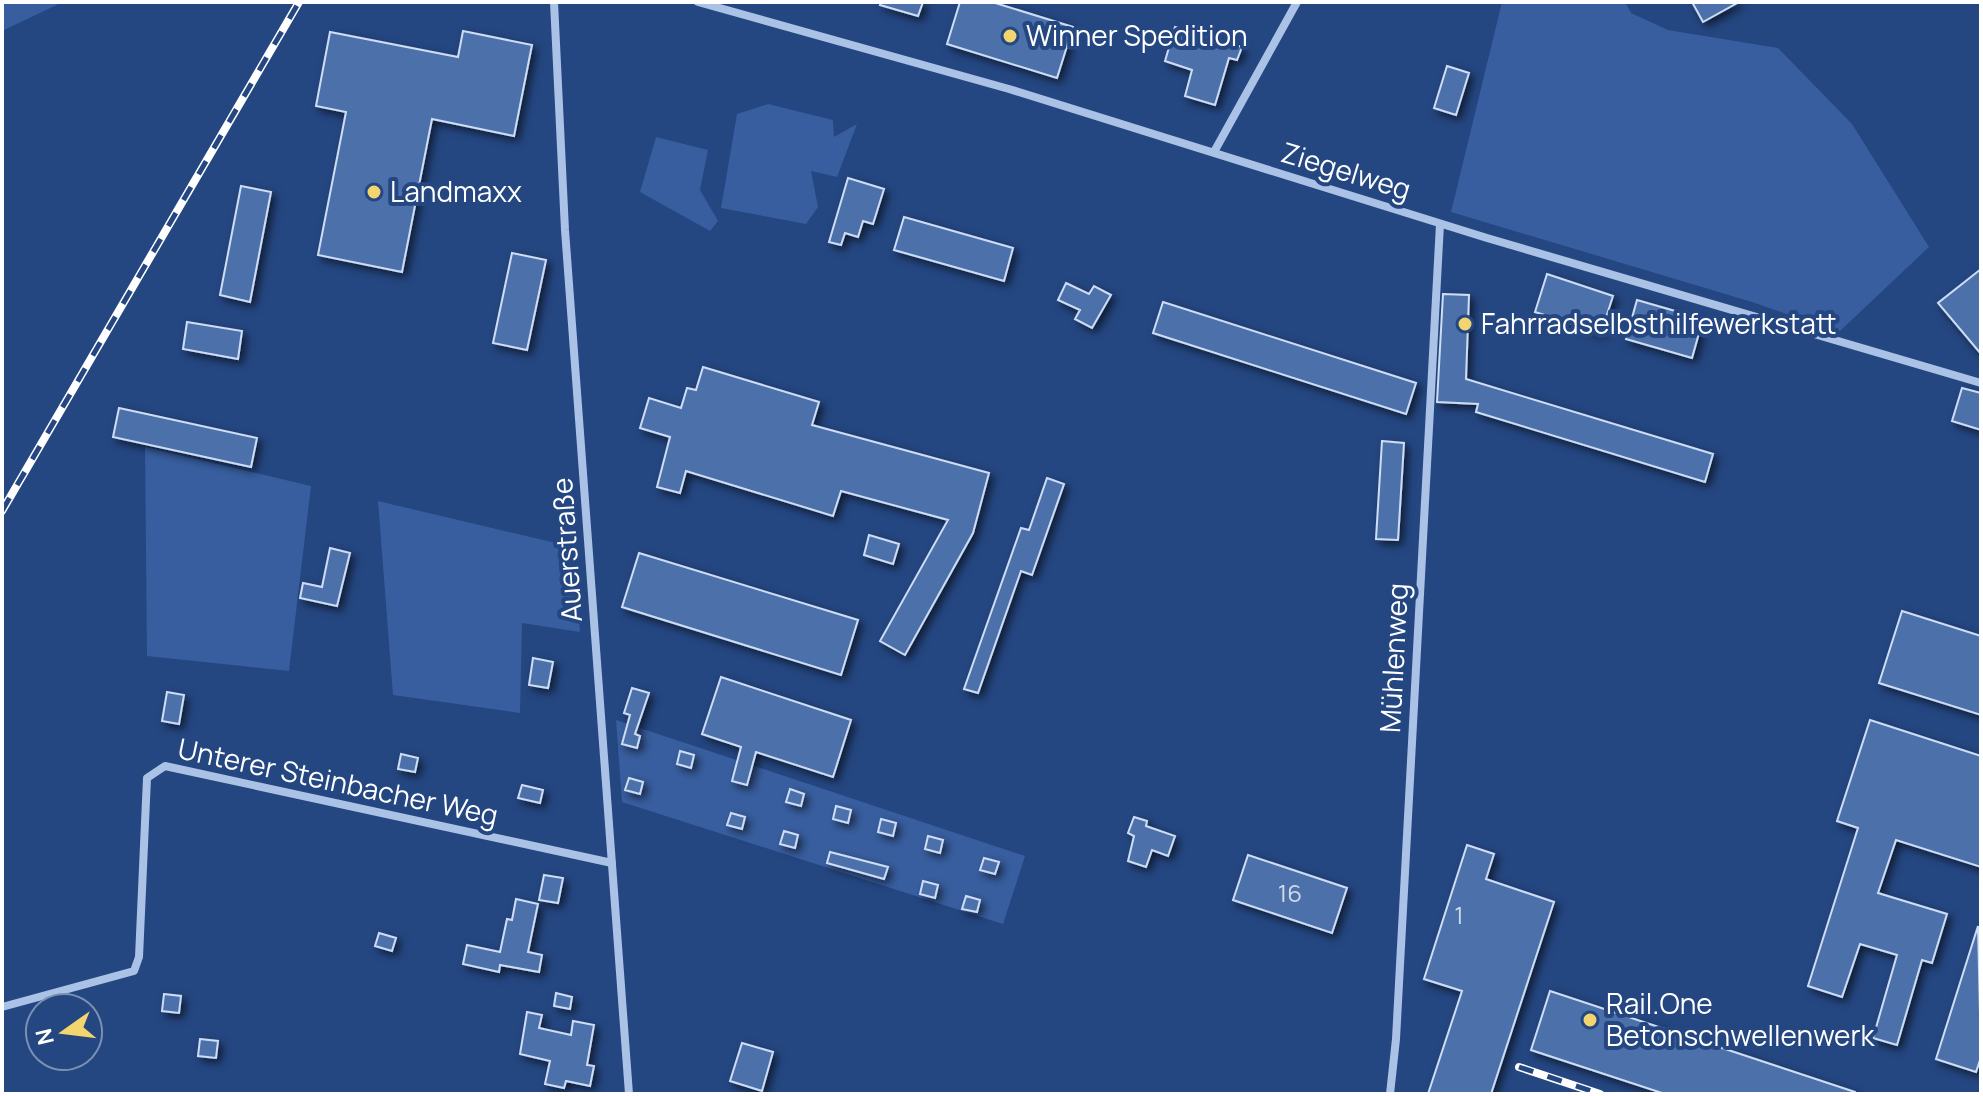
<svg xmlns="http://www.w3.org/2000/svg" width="1983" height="1096" font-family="Manrope,sans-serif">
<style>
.green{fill:#385e9f}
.building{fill:#4c70aa;stroke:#ceddf6;stroke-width:2;filter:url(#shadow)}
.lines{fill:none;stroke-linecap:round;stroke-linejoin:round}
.street{stroke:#abc2e7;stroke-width:8}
.rail-casing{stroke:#fff;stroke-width:8}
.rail{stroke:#244681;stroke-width:5;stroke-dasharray:15;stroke-linecap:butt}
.poi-dot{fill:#f2d56e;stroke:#244681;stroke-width:3}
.labels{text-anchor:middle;stroke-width:8;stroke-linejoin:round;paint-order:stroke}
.number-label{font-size:24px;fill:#d2dbea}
.poi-label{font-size:28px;fill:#fff;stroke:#244681;text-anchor:start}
.street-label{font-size:28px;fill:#fff;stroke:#244681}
</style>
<defs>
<filter id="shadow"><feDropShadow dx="4" dy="4" stdDeviation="4" flood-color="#0009"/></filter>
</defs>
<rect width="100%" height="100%" fill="#244681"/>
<path class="green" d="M2 2H63L2 31Z
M1502 2H1625L1631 13 1668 30 1778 48 1852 124 1929 247 1839 332 1752 302 1451 212Z
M768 104 833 120 834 137 857 124 837 177 811 171 818 207 806 224 721 208 737 114Z
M656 137 708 150 700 190 718 221 710 231 640 192Z
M145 447 311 486 289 671 147 656Z
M378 501 573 547 580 632 522 623 520 713 393 695Z
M616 720 1025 856 1003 924 622 802Z"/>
<path class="building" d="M881 2H923L918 16 880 5Z
M960 2H992L1073 27 1057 78 947 44Z
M1692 2H1739L1703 22Z
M1175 27 1242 47 1237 60 1229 58 1215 105 1185 96 1192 70 1165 61Z
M463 31 532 45 514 136 432 119 402 272 318 255 346 112 316 106 330 32 458 57Z
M1447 66 1469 73 1456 115 1434 108Z
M848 178 884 189 873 224 863 221 858 237 845 233 841 245 829 242Z
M241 186 271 192 250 302 220 295Z
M904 217 1013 248 1004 281 894 250Z
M512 253 546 260 527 350 493 343Z
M1981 269V354L1938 303Z
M1547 274 1613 296 1601 333 1535 312Z
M1066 283 1089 294 1094 286 1111 295 1092 328 1075 319 1080 310 1058 300Z
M1443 294 1469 295 1466 379 1713 454 1705 482 1476 412 1478 404 1437 402Z
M1637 300 1703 319 1692 358 1626 339Z
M1163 302 1416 383 1406 414 1153 333Z
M187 322 242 331 238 359 183 349Z
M703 367 819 402 812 425 989 473 973 533 905 655 880 641 948 520 841 491 833 516 686 471 680 493 657 487 670 437 640 428 649 398 681 408 687 388 696 390Z
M1962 388 1981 393V430L1952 421Z
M119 408 257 438 251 467 113 437Z
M1382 441 1404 443 1398 540 1376 539Z
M1047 478 1064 484 1032 575 1021 571 978 693 964 689 1021 528 1029 530Z
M869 535 899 544 893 564 864 555Z
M330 548 350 553 337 606 300 598 303 583 322 587Z
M639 553 858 620 841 675 622 607Z
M1902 611 1981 636V715L1879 683Z
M533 658 553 662 548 688 529 685Z
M721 677 851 720 833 777 756 752 747 785 732 781 741 747 702 734Z
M632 688 649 693 635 734 640 736 637 748 622 744 630 715 624 713Z
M167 692 184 695 179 724 162 721Z
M1870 720 1981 756V867L1896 840 1878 893 1947 914 1932 963 1922 960 1897 1045 1873 1038 1897 955 1860 944 1842 997 1808 986 1858 828 1837 821Z
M680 751 694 755 691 768 677 764Z
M401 754 418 758 415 772 398 769Z
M629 778 643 782 640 794 625 790Z
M522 785 543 790 540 803 518 798Z
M790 789 804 794 801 806 786 802Z
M836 806 851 810 848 823 833 819Z
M731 813 745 817 742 829 727 825Z
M1134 817 1147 821 1146 826 1175 836 1168 856 1152 850 1146 867 1128 861 1134 836 1128 833Z
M881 819 896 823 893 836 878 832Z
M784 831 798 835 795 848 780 844Z
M928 836 943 840 940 853 925 849Z
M1467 845 1494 854 1486 879 1554 902 1491 1094H1428L1462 991 1424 979Z
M830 852 888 867 884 879 827 863Z
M1248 855 1347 888 1332 933 1233 900Z
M984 858 999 862 995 874 980 870Z
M544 875 563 878 558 903 539 900Z
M923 881 938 885 935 898 920 894Z
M966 896 980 900 977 912 962 909Z
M516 899 538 904 528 952 542 955 539 972 500 965 499 972 463 964 467 945 500 952 507 919 512 920Z
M1978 926 1981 1057 1976 1072 1936 1059Z
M379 933 396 938 392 951 375 946Z
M1550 991 1855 1092V1094H1665L1531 1050Z
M556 993 572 997 570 1009 554 1006Z
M164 994 181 996 179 1013 162 1011Z
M527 1012 542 1015 539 1028 571 1035 573 1021 594 1025 587 1065 594 1066 590 1086 566 1081 564 1088 545 1084 550 1061 520 1054Z
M200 1039 218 1041 216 1058 198 1056Z
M742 1043 773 1052 762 1091 730 1081Z"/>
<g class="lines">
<path class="street" d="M554 2 565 230 629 1094
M698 2 1009 89 1487 238 1981 383
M1214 152 1297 2
M2 1007 134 971 139 957 147 778 165 766 612 863
M1390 1094 1396 1039 1440 224"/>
<g class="rail-casing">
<path id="rail" d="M2 511 299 2
M1519 1067 1600 1094"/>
</g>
<use href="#rail" class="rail"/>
</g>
<g class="poi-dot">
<circle cx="1010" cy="36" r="8"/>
<circle cx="374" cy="192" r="8"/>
<circle cx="1465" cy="324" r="8"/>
<circle cx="1590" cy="1020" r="8"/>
</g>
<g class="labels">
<g class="number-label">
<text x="1290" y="902">16</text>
<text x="1459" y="924">1</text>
</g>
<g class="poi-label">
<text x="1026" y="46">Winner Spedition</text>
<text x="390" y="202">Landmaxx</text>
<text x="1481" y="334">Fahrradselbsthilfewerkstatt</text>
<text x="1606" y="1014">Rail.One<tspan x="1606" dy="32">Betonschwellenwerk</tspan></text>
</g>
<g class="street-label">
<text transform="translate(1346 171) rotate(17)" y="10">Ziegelweg</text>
<text transform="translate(567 550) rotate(-94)" y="10">Auerstraße</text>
<text transform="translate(1394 658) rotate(-87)" y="10">Mühlenweg</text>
<text transform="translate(338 782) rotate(12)" y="10">Unterer Steinbacher Weg</text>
</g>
</g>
<rect width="1983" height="1096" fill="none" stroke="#ffffff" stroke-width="8"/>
<g transform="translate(64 1032) rotate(256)"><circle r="38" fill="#244681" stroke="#7c90b3" stroke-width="2"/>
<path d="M0-6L14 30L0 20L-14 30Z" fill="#f2d56e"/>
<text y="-12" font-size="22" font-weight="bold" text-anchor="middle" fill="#ffffff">N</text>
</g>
</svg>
